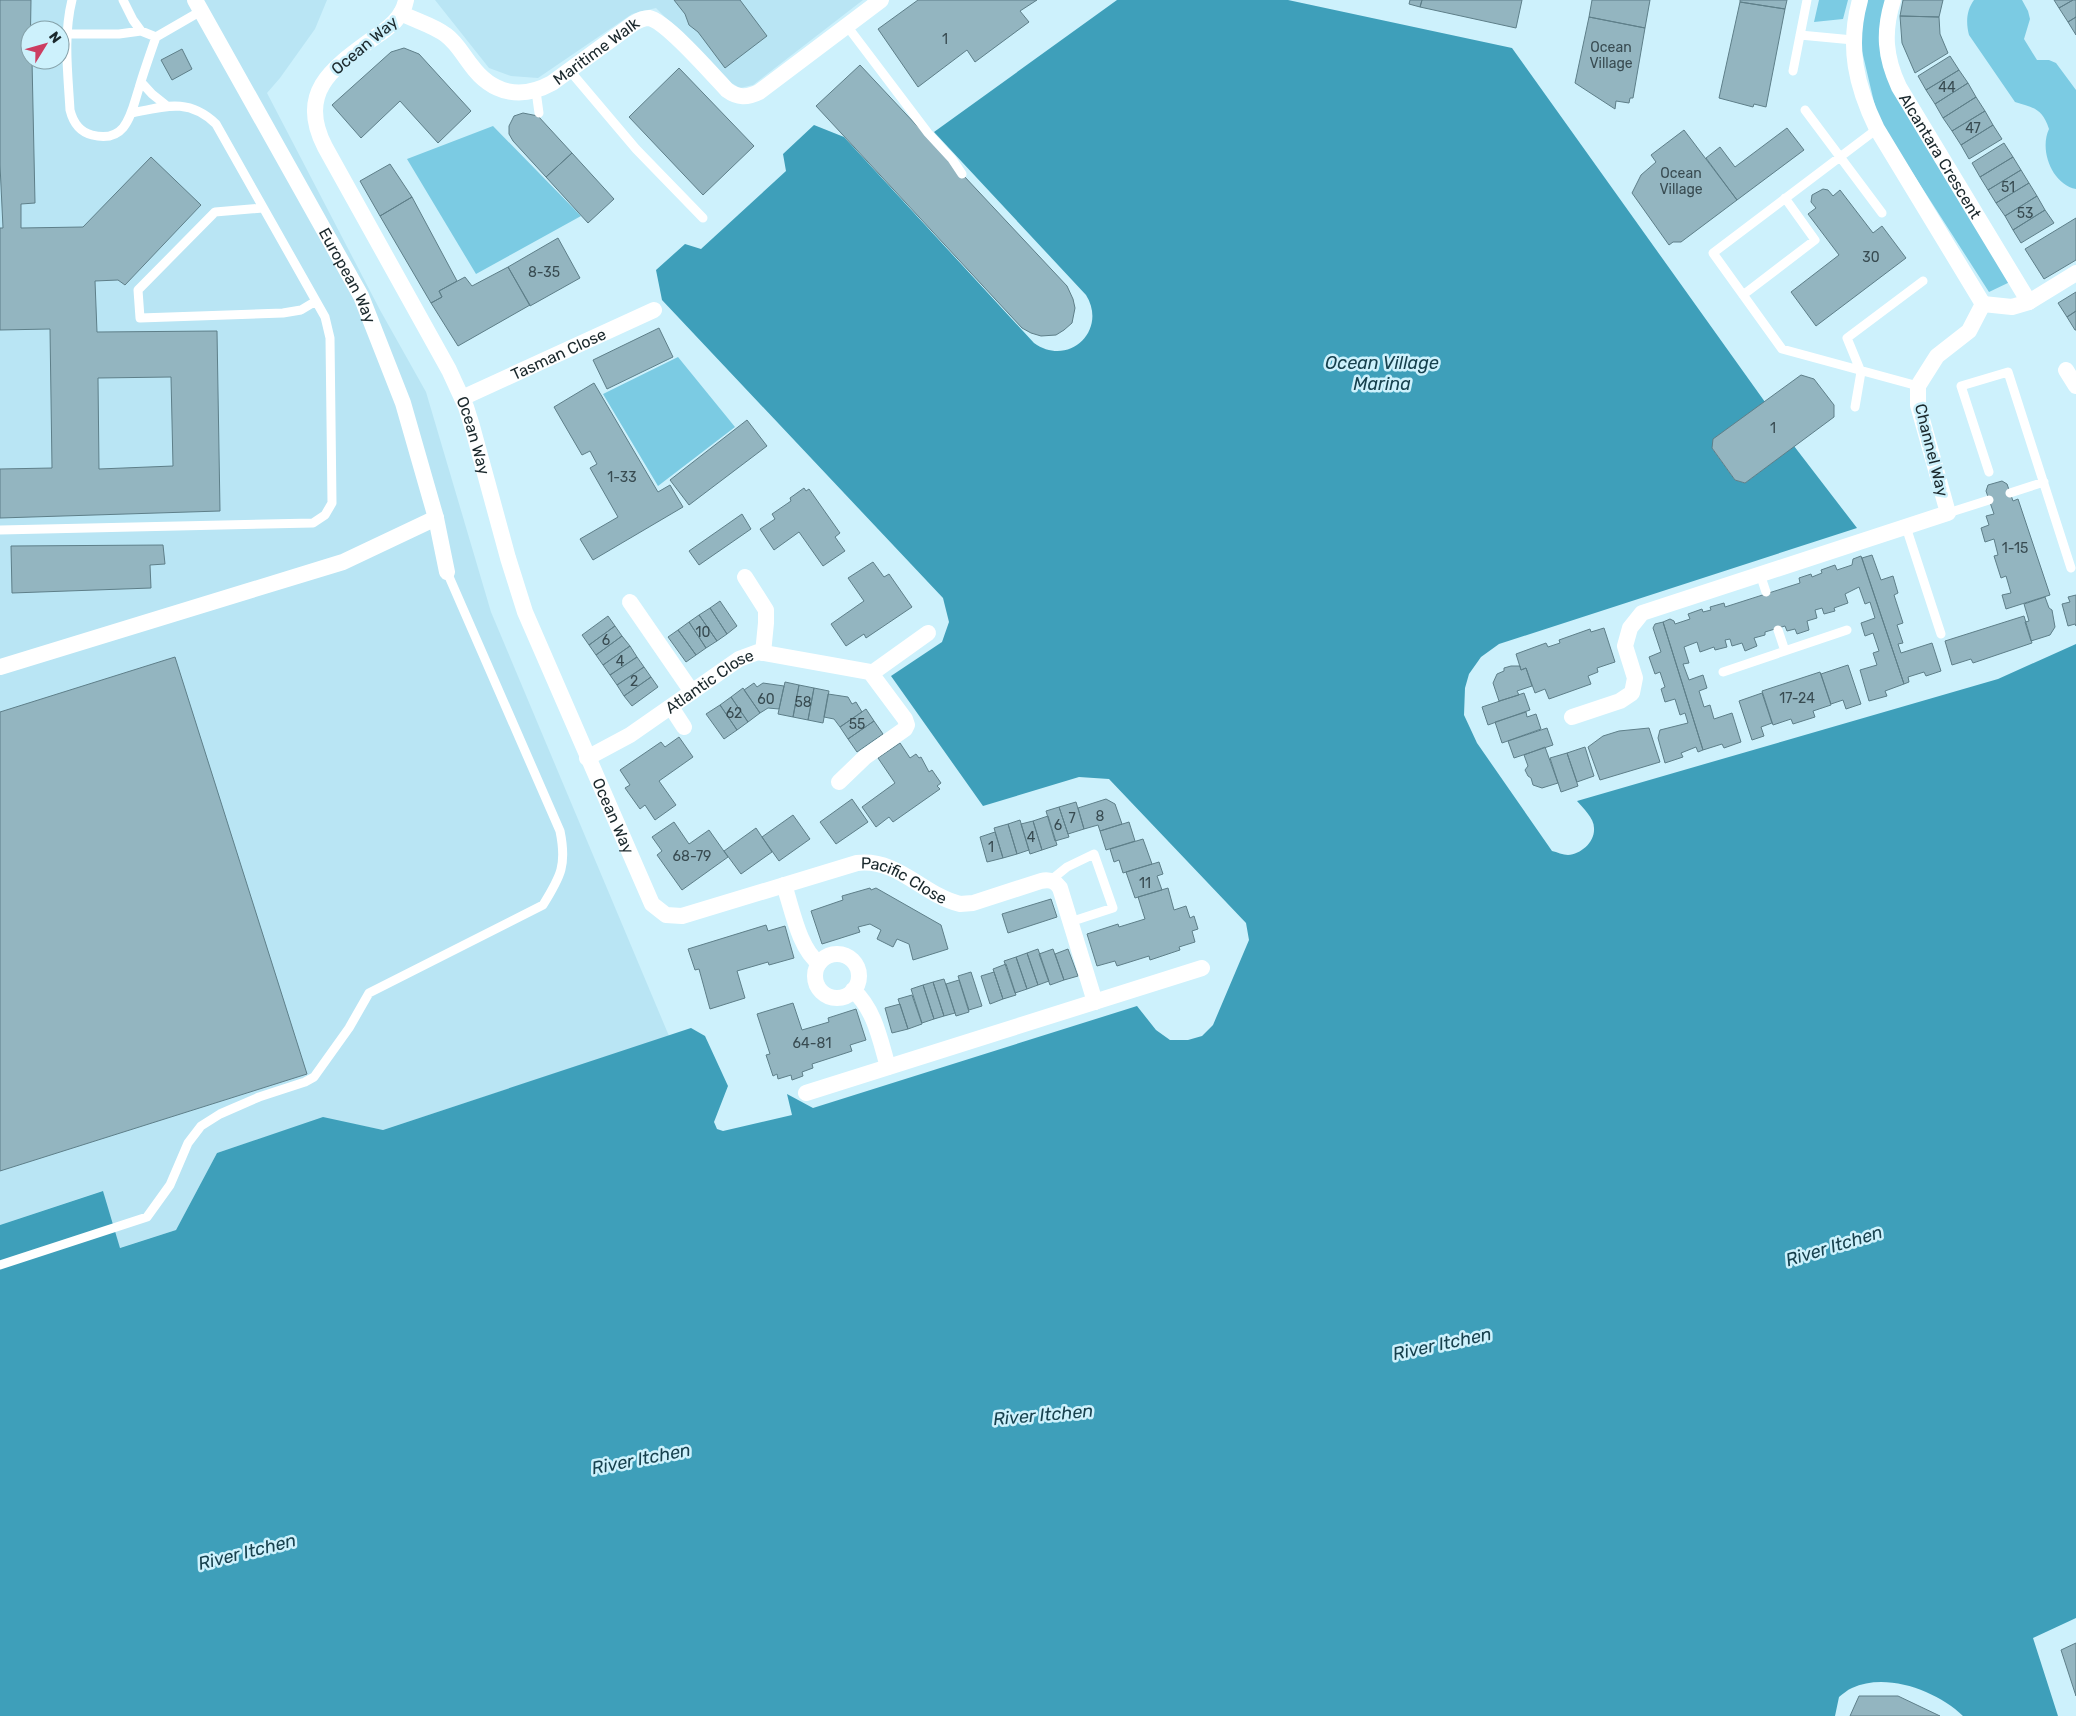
<svg xmlns="http://www.w3.org/2000/svg" width="2076" height="1716" font-family="Rubik,sans-serif">
<style>
.built{fill:#b9e5f4;fill-rule:evenodd}
.green{fill:#7bcbe3}
.water{fill:#3e9fba}
.building{fill:#93b5c0;stroke:#5e7f89;fill-rule:evenodd}
.lines{fill:none;stroke-linecap:round;stroke-linejoin:round}
.service{stroke:#fff;stroke-width:9}
.minor{stroke:#fff;stroke-width:16}
.labels{text-anchor:middle;stroke-width:5;stroke-linejoin:round;paint-order:stroke}
.number-label{font-size:14px;fill:#384b51}
.street-label{font-size:16px;fill:#1a282c;stroke:#cdf1fc}
.water-label{font-size:18px;font-style:italic;fill:#17414e;stroke:#cdf1fc}
</style>
<rect width="100%" height="100%" fill="#cdf1fc"/>
<path class="built" d="M0 0H327L315 29 280 78 267 93 380 310 426 392 491 612 669 1036 383 1130 323 1118 217 1153 176 1230 119 1248 102 1191 0 1225ZM30 30H60V60H30Z
M435 0H863L753 85 740 88 728 81 656 8 632 14 538 78 511 76 489 68Z"/>
<path class="green" d="M1819 0H1848L1843 19 1814 22Z
M1867 0H1887L1883 55 2012 281 1989 292 1878 119 1858 34Z
M1974 0H2022L2028 11 2030 19 2024 39 2037 60H2049L2056 63 2076 90V189C2052 184 2039 150 2049 129 2042 108 2034 108 2015 102L1969 35C1966 23 1966 11 1974 0Z
M493 126 581 216 476 274 407 159Z
M678 357 735 427 658 486 603 394Z"/>
<path class="water" d="M1117 0H1288L1512 48 1765 402 1712 448 1735 480 1745 483 1794 446 1857 528 1499 644 1481 657 1469 674 1465 688 1464 715 1477 743 1552 851C1557 852 1563 855 1568 855 1581 854 1595 842 1594 828 1594 818 1583 808 1577 801L1998 679 2076 644V1618L2033 1638 2058 1716H1963C1937 1691 1887 1672 1852 1688 1847 1690 1843 1694 1839 1697L1835 1716H0V1225L103 1191 120 1248 176 1230 217 1153 323 1117 383 1130 691 1028 705 1036 728 1086 714 1122 717 1129 723 1131 792 1115 787 1094 813 1108 1137 1006 1156 1030 1170 1040H1188L1202 1036 1213 1025 1249 940 1246 923 1109 779 1079 777 983 806 891 676 942 642 949 622 943 598 662 300 656 270 685 244 701 249 786 171 783 154 814 125 844 137 1034 343C1069 368 1108 330 1086 295L934 132Z"/>
<path class="building" d="M0 0H31L30 60H32L35 203 21 204V228L83 227 151 157 201 205 125 285 118 280 95 281 97 332 217 331 220 511 0 518V469L52 468 50 329 0 330V228H3L0 165ZM171 377 173 466 99 469 98 378Z
M674 0H740L767 36 725 68 698 32 689 25 685 14Z
M918 0H1037L1020 11 1029 22 975 62 967 50 918 87 878 29Z
M1410 0H1422L1420 7 1409 4Z
M1422 0H1522L1516 28 1420 7Z
M1592 0H1650L1645 28 1589 17Z
M1740 0H1787L1785 9 1740 2Z
M1903 0H1943L1939 17 1900 16Z
M2054 0H2073L2059 8Z
M2073 0H2076V17L2068 22 2059 8Z
M1740 2 1785 9 1766 107 1754 104 1753 107 1719 98Z
M1900 16 1939 17 1940 34 1948 53 1915 73 1902 43Z
M1589 17 1645 28 1633 98H1630L1629 103 1616 101 1615 109 1575 83Z
M2076 17V35L2068 22Z
M404 48 419 54 471 111 438 143 400 101 361 138 332 105 391 52Z
M182 49 192 69 172 80 161 60Z
M1950 56 1959 70 1926 90 1918 76Z
M860 65 1067 286 1073 299 1075 308 1072 323 1064 330 1056 335 1041 336 1031 333 1022 328 816 106Z
M679 68 754 146 703 195 629 117Z
M1959 70 1968 83 1935 104 1926 90Z
M1968 83 1976 97 1943 118 1935 104Z
M1976 97 1985 111 1952 131 1943 118Z
M1985 111 1993 125 1961 145 1952 131Z
M523 113 538 116 572 153 546 177 513 141 509 134V126L514 116Z
M1993 125 2002 139 1969 159 1961 145Z
M1787 128 1804 150 1737 200 1706 158 1720 147 1735 167Z
M1684 130 1737 200 1681 242H1673L1669 245 1632 193 1641 175 1656 162 1651 155Z
M2004 143 2013 157 1980 177 1972 163Z
M572 153 614 199 588 223 546 177Z
M2013 157 2021 170 1988 190 1980 177Z
M390 164 412 197 380 216 360 181Z
M2021 170 2029 183 1996 203 1988 190Z
M2029 183 2037 196 2005 216 1996 203Z
M1823 189 1828 190 1833 196 1840 190 1873 233 1882 226 1906 258 1816 326 1791 292 1839 255 1808 214 1816 208 1811 202 1812 195Z
M2037 196 2045 210 2013 230 2005 216Z
M412 197 457 281 439 291 442 297 431 303 380 216Z
M2045 210 2054 223 2021 243 2013 230Z
M2076 218V260L2044 279 2025 249Z
M558 238 580 278 530 306 508 267Z
M508 267 530 305 458 346 431 303 442 297 439 291 465 277 472 286Z
M2076 292V311L2067 317 2058 303Z
M2076 311V330H2075L2067 317Z
M659 328 673 357 607 389 593 360Z
M1801 375 1814 379 1834 405V417L1745 483 1735 480 1712 448 1713 439Z
M594 383 658 492 670 485 683 507 593 560 580 539 618 517 590 468 597 464 590 451 582 455 554 407Z
M747 420 767 446 689 505 670 480Z
M2002 481 2007 484 2013 501 2018 499 2050 595 2006 609 2002 595 2011 593 2006 576 2001 578 1994 556 1998 555 1994 539 1985 542 1981 528 1989 525 1986 516 1994 514 1986 491 1988 485Z
M804 488 806 491 809 489 840 533 835 537 845 551 823 566 799 532 774 550 760 529 775 519 772 514 791 501 790 498Z
M742 514 751 529 699 565 689 551Z
M163 545 165 564 150 565 151 588 12 593 11 546Z
M1872 555 1881 580 1893 576 1898 593 1894 595 1903 623 1897 625 1903 643 1898 644 1901 653 1932 643 1941 671 1926 676 1924 672 1908 677 1909 682 1904 684 1862 558Z
M1861 556 1904 684 1885 691 1887 696 1869 701 1860 670 1877 665 1873 653 1879 651 1873 633 1865 636 1861 623 1875 618 1870 602 1865 604 1859 587 1845 594 1848 603 1834 608 1835 611 1824 614 1822 608 1815 610 1817 618 1807 621 1809 630 1797 634 1795 629 1787 631 1785 626 1765 632V635L1754 638 1757 646 1745 651 1742 643 1732 646 1730 639 1725 640 1727 647 1715 650 1714 647 1700 652 1697 642 1684 647 1689 663 1683 664 1689 680 1703 675 1707 688 1699 691 1704 707 1710 705 1714 719 1732 713 1741 742 1724 748 1722 744 1703 750 1663 622 1670 619 1674 621 1675 624 1690 619 1688 614 1702 609 1703 612 1711 610 1710 607 1724 603 1725 607 1800 583 1799 578 1811 574 1812 577 1822 573 1821 570 1835 565 1837 570 1852 565 1853 559Z
M873 562 884 577 889 574 912 607 866 638 864 634 846 646 831 624 864 601 848 578Z
M2076 595V626L2075 624 2068 626 2062 604 2070 602 2068 597Z
M2045 597 2049 608 2052 610 2055 627 2050 635 2031 641 2025 622 2029 621 2024 604Z
M720 601 737 626 727 634 710 608Z
M710 608 727 634 717 641 699 615Z
M699 615 717 641 706 648 689 622Z
M608 616 615 626 589 645 582 635Z
M2024 616 2032 643 1973 663 1971 659 1952 665 1945 641Z
M689 622 706 648 696 655 678 630Z
M1663 622 1703 750 1698 752 1696 747 1681 753 1683 757 1665 763 1658 738 1660 730 1688 723 1685 713 1680 715 1675 699 1665 702 1661 689 1665 687 1660 672 1655 674 1649 657 1661 652 1653 628 1655 624Z
M615 626 622 636 596 655 589 645Z
M1604 628 1615 662 1597 668 1598 672 1588 676 1591 684 1549 699 1545 689 1535 693 1526 668 1521 670 1516 654 1546 643 1548 647 1560 643 1559 640 1590 629 1591 632Z
M678 630 696 655 686 662 668 637Z
M622 636 630 646 603 665 596 655Z
M630 646 637 657 610 675 603 665Z
M175 657 307 1074 0 1171V712Z
M637 657 644 667 617 685 610 675Z
M1848 665 1861 704 1846 709 1843 700 1831 704 1821 674Z
M1511 666H1520L1521 670 1526 668 1532 686 1517 691 1519 695 1499 701 1493 683 1497 674 1504 671V668Z
M644 667 651 677 624 696 617 685Z
M1820 672 1831 705 1813 711 1815 717 1793 724 1791 719 1773 725 1762 691Z
M651 677 658 687 632 706 624 696Z
M785 682 799 685 793 717 778 714Z
M754 683 757 687 763 683 784 686 779 709 768 708 760 713 744 690Z
M799 685 814 688 808 720 793 717Z
M743 688 760 713 748 722 731 697Z
M814 688 829 691 823 723 808 720Z
M1524 693 1530 710 1488 725 1482 707Z
M1762 693 1772 723 1761 727 1764 736 1752 740 1739 701Z
M828 694 848 697 852 704 856 702 862 712 840 727 834 719 824 717Z
M731 697 748 722 737 730 720 705Z
M720 705 737 730 724 739 706 714Z
M866 709 874 721 848 739 840 727Z
M1526 712 1527 717 1536 714 1541 729 1502 743 1495 722Z
M874 721 883 734 857 752 848 739Z
M1547 728 1553 745 1514 758 1508 741Z
M1649 728 1660 762 1600 780 1588 747 1603 736 1619 731Z
M679 737 693 757 659 781 676 805 655 820 645 805 640 809 625 788 630 785 620 770 661 742 665 747Z
M900 743 910 758 916 754 919 758 921 757 929 772 932 770 941 783 937 786 940 789 893 822 889 817 876 827 862 807 895 783 878 758Z
M1545 747 1558 783 1542 788 1533 785 1531 778 1528 776 1525 770 1528 766 1524 755Z
M1585 747 1594 776 1577 782 1567 753Z
M1567 753 1578 786 1561 792 1550 758Z
M852 799 868 822 836 844 820 822Z
M1106 799 1115 804 1122 824 1100 831 1098 825 1084 829 1078 808Z
M1076 802 1084 829 1068 834 1059 807Z
M1059 807 1069 837 1055 841 1046 811Z
M793 815 810 839 779 861 762 837Z
M1048 816 1057 845 1042 850 1033 821Z
M1020 820 1029 850 1017 854 1008 824Z
M1033 821 1042 850 1030 854 1021 824Z
M674 822 689 844 709 830 728 857 682 890 657 855 662 851 652 837Z
M1129 822 1135 841 1106 850 1100 831Z
M1008 824 1017 854 1003 858 994 828Z
M756 828 772 852 741 874 724 851Z
M995 832 1003 858 987 862 980 837Z
M1143 839 1152 864 1123 873 1119 860 1114 862 1110 849Z
M1159 862 1163 874 1157 876 1162 890 1135 898 1126 872Z
M870 888 871 890 876 888 941 925 948 949 913 960 909 944 897 939 893 947 877 939 881 930 870 924 858 927 860 932 822 944 811 911 843 900 842 896Z
M1168 888 1174 910 1186 906 1190 918 1194 916 1198 929 1192 931 1195 942 1179 947 1180 950 1150 960 1149 956 1117 966 1115 961 1097 966 1087 934 1118 924 1119 927 1145 919 1138 897Z
M1051 899 1057 917 1008 933 1002 914Z
M766 925 768 931 785 926 794 958 769 965 768 962 737 971 745 998 710 1009 699 969 695 970 688 949Z
M1038 949 1049 981 1038 985 1027 953Z
M1053 949 1064 980 1050 985 1039 954Z
M1068 949 1078 976 1064 980 1055 954Z
M1027 953 1038 985 1027 989 1016 957Z
M1016 957 1027 989 1015 993 1004 961Z
M1006 964 1016 995 1003 999 993 969Z
M971 972 982 1006 969 1010 958 976Z
M994 972 1003 999 990 1004 981 976Z
M944 979 955 1013 944 1016 933 982Z
M959 980 969 1012 956 1016 946 984Z
M933 982 944 1016 934 1019 923 985Z
M923 985 934 1019 922 1023 911 989Z
M912 995 922 1024 908 1029 898 999Z
M793 1003 802 1030 829 1022 828 1018 856 1009 866 1040 850 1045 852 1051 812 1064 813 1068 802 1072 803 1076 792 1080 791 1075 778 1079 777 1074 773 1076 766 1055 770 1054 757 1014Z
M900 1004 908 1029 892 1033 885 1008Z
M2076 1643V1696L2061 1650Z
M1859 1696H1898L1940 1716H1850Z"/>
<g class="lines">
<path class="service" d="M72 0C63 36 68 74 70 110 73 122 80 132 92 135 127 144 131 113 139 88 144 71 150 54 156 37L201 11
M123 0 133 20 141 31
M847 26 928 133 952 159 962 174
M66 34H119L141 31 156 37
M1800 35 1853 40
M570 71 636 149 703 218
M1793 71 1807 0
M141 82 152 94 167 106
M536 91 539 113
M1805 110 1882 213
M1877 129 1713 253 1782 349 1918 386
M263 208 215 212 138 290 140 318 283 313 301 310 316 301
M1743 295 1815 240 1785 198
M1855 407 1861 372 1847 338 1923 281
M1989 472 1961 386 2008 372 2071 568
M2010 493 2044 482
M1948 513 1989 500
M1906 527 1941 634
M0 530 313 523 325 515 332 503 330 338 325 317 216 124C189 98 166 106 132 113
M1760 574 1766 592
M1778 630 1785 651
M1723 672 1847 630
M1051 880 1067 867 1094 854 1113 908 1070 922
M0 1265 147 1217 170 1185 188 1143 201 1126 220 1114 259 1097 305 1082 314 1077 349 1028 369 993 543 905C561 876 567 865 560 831L447 572"/>
<g class="minor">
<path id="s1" d="M195 0 361 296 403 403 436 518 447 572"/>
<path id="s2" d="M406 0C403 17 389 28 375 37 334 67 296 91 325 147L449 370 466 407 472 426 508 558 525 612 652 904 666 915 682 916 857 863C898 858 923 895 960 904L973 903 1041 881C1050 879 1055 881 1060 888L1095 1002"/>
<path id="s3" d="M1893 0C1883 32 1885 57 1899 87L2029 302"/>
<path id="s4" d="M401 13C416 21 433 25 446 35 457 43 463 55 471 65 492 94 521 100 552 83L634 23C639 20 644 18 649 18 666 21 714 76 727 90 738 98 747 98 759 92L881 0"/>
<path d="M1983 304 2012 307 2029 302 2076 273"/>
<path d="M2066 370 2076 386"/>
<path id="s5" d="M462 398 654 310"/>
<path d="M745 577 766 610V623L763 653"/>
<path d="M630 602 692 692"/>
<path d="M0 667 343 562 436 518"/>
<path d="M872 673 928 633"/>
<path d="M671 707 684 727"/>
<path d="M1572 717 1620 701 1632 693 1635 678 1625 646 1630 628 1642 613 1948 513 1918 405V386L1937 356 1969 331 1983 304 1877 129C1856 86 1847 47 1860 0"/>
<path id="s6" d="M587 758 630 735 739 659 758 652 870 672 905 719 907 725 905 729 865 757 839 782"/>
<path d="M784 885C792 908 799 949 819 963"/>
<circle cx="837" cy="976" r="22"/>
<path d="M853 990C875 1010 880 1040 888 1067"/>
<path d="M806 1093 1202 968"/>
</g>
</g>
<g class="labels">
<g class="number-label">
<text x="945" y="44">1</text>
<text x="1611" y="52">Ocean<tspan x="1611" dy="16">Village</tspan></text>
<text x="1947" y="92">44</text>
<text x="1973" y="133">47</text>
<text x="1681" y="178">Ocean<tspan x="1681" dy="16">Village</tspan></text>
<text x="2008" y="192">51</text>
<text x="2025" y="218">53</text>
<text x="1871" y="262">30</text>
<text x="544" y="277">8-35</text>
<text x="1773" y="433">1</text>
<text x="622" y="482">1-33</text>
<text x="2015" y="553">1-15</text>
<text x="703" y="637">10</text>
<text x="606" y="645">6</text>
<text x="620" y="666">4</text>
<text x="634" y="686">2</text>
<text x="1797" y="703">17-24</text>
<text x="766" y="704">60</text>
<text x="803" y="707">58</text>
<text x="734" y="718">62</text>
<text x="857" y="729">55</text>
<text x="1100" y="821">8</text>
<text x="1072" y="823">7</text>
<text x="1058" y="830">6</text>
<text x="1031" y="842">4</text>
<text x="991" y="852">1</text>
<text x="692" y="861">68-79</text>
<text x="1145" y="888">11</text>
<text x="812" y="1048">64-81</text>
</g>
<g class="street-label">
<text transform="translate(364 45) rotate(-40)" y="6">Ocean Way</text>
<text dy="6" stroke="none"><textPath href="#s4" startOffset="236">Maritime Walk</textPath></text>
<text dy="6" stroke="none"><textPath href="#s3" startOffset="170">Alcantara Crescent</textPath></text>
<text dy="6" stroke="none"><textPath href="#s1" startOffset="315">European Way</textPath></text>
<text dy="6" stroke="none"><textPath href="#s5" startOffset="106">Tasman Close</textPath></text>
<text dy="6" stroke="none"><textPath href="#s2" startOffset="512">Ocean Way</textPath></text>
<text transform="translate(1932 450) rotate(76)" y="6">Channel Way</text>
<text dy="6" stroke="none"><textPath href="#s6" startOffset="145">Atlantic Close</textPath></text>
<text dy="6" stroke="none"><textPath href="#s2" startOffset="918">Ocean Way</textPath></text>
<text dy="6" stroke="none"><textPath href="#s2" startOffset="1282">Pacific Close</textPath></text>
</g>
<g class="water-label">
<text x="1382" y="369">Ocean Village<tspan x="1382" dy="21">Marina</tspan></text>
<text transform="translate(1834 1246) rotate(-17)" y="6">River Itchen</text>
<text transform="translate(1442 1344) rotate(-12)" y="6">River Itchen</text>
<text transform="translate(1043 1415) rotate(-5)" y="6">River Itchen</text>
<text transform="translate(641 1459) rotate(-11)" y="6">River Itchen</text>
<text transform="translate(247 1552) rotate(-14)" y="6">River Itchen</text>
</g>
</g>
<g transform="translate(45 45) rotate(53)"><circle r="24" fill="#cdf1fc" stroke="#85a1a9"/>
<path d="M0-4L9 19L0 12L-9 19Z" fill="#cc3d61"/>
<text y="-8" font-size="14" font-weight="bold" text-anchor="middle" fill="#1a282c">N</text>
</g>
</svg>
